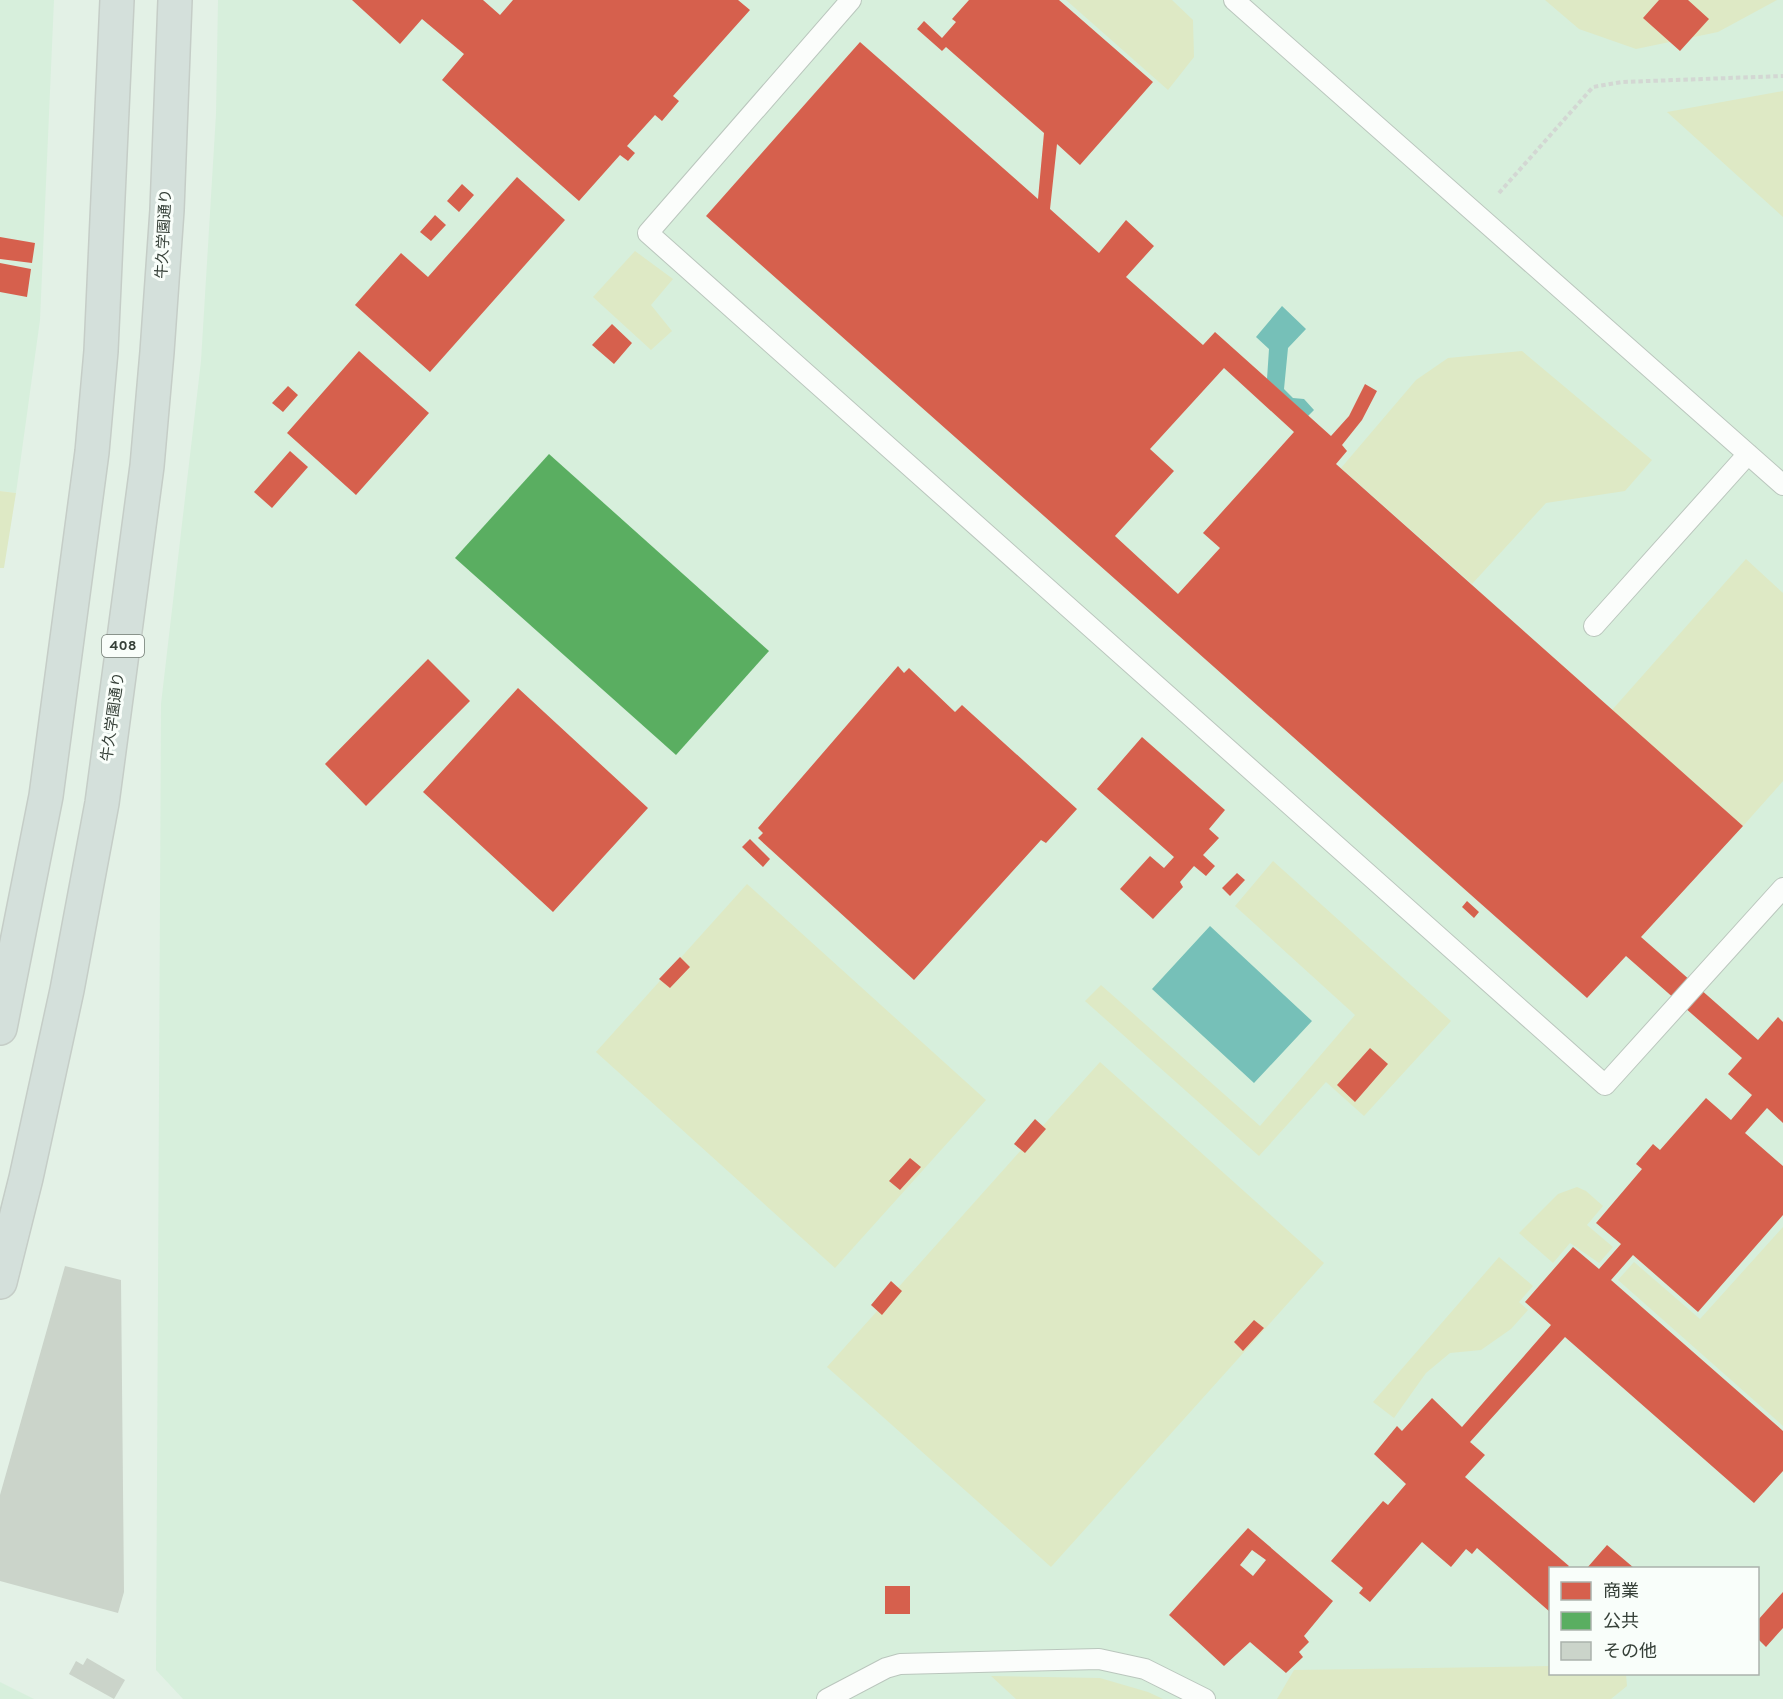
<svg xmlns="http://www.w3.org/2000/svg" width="1783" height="1699" font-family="Overpass,'Noto Sans JP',sans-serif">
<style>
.built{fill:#d7efdc;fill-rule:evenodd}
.green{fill:#dee9c5}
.water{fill:#76c0b8}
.shops{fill:#d6604d;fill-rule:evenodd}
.public{fill:#5aae61}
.building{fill:#cbd4ca}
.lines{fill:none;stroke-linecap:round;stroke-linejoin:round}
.service-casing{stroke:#bac6bd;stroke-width:22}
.trunk-casing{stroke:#c5cdc7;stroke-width:36}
.path{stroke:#d3d7d3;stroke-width:4;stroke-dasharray:4.5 3;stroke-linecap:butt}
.service{stroke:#fbfdfb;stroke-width:20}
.trunk{stroke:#d4e0db;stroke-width:33}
.labels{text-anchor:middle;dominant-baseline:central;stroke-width:6;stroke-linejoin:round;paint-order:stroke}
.shield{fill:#f9fefa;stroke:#707972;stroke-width:1.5}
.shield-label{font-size:14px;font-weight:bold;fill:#364038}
.street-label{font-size:15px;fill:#364038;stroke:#f9fefa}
</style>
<rect width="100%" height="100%" fill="#e3f1e6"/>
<path class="built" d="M0,0H54L40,320L16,493L0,491Z
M218,0H1783V1699H183L156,1670L161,704L201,361L216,114ZM1550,1568H1758V1674H1550Z
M0,1682L34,1699H0Z"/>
<path class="green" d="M1066,0H1172L1193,20L1194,57L1168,90Z
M1545,0H1777L1718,32L1636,49L1579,29Z
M1783,91V217L1667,112Z
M635,251L673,279L651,305L672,331L651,350L593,297Z
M1522,351L1652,460L1625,491L1546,503L1472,584L1341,468L1416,380L1448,358Z
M0,491L16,493L4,568H0Z
M1746,559L1783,593V781L1743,826L1612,710Z
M1273,861L1451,1021L1364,1116L1326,1082L1259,1156L1085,1001L1101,985L1260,1126L1355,1015L1235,906Z
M747,884L986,1100L835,1268L596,1052Z
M1100,1062L1324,1263L1051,1567L827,1367Z
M1577,1187L1586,1191L1603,1206L1587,1225L1613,1247L1599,1263L1570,1243L1553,1263L1519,1233L1558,1194Z
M1783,1227V1426L1618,1280L1634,1262L1700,1319Z
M1499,1257L1533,1286L1519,1302L1528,1310L1511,1329L1481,1350L1450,1353L1426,1373L1394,1418L1373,1402Z
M1550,1666V1674H1626L1627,1686L1611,1699H1277L1294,1670Z
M991,1676L1100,1678L1148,1692L1163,1699H1016Z"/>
<path class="water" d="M1282,306L1306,329L1288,348L1284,389L1293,398L1304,399L1314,410L1308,416L1267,379L1269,349L1256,337Z
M1210,926L1312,1021L1254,1083L1152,989Z"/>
<path class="shops" d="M352,0H483L500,15L513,0H738L750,10L673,96L679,101L662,121L655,115L627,146L635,153L628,161L620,155L579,201L442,80L464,54L422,19L400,44Z
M969,0H1059L1153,82L1080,165L1057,144L1050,209L1099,253L1126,220L1154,246L1126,277L1203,345L1215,332L1331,436L1349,416L1365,384L1377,391L1362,420L1342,445L1347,451L1336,464L1743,826L1641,937L1758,1040L1778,1017L1783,1022V1123L1767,1108L1745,1133L1783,1166V1215L1698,1312L1633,1255L1611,1280L1783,1431V1471L1754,1503L1565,1337L1470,1442L1485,1455L1465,1477L1569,1566L1567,1568H1550V1612L1477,1548L1472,1554L1466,1549L1451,1567L1422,1542L1370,1602L1359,1593L1363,1588L1331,1561L1383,1501L1388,1505L1406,1484L1374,1454L1397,1426L1402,1431L1432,1398L1462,1427L1551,1325L1525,1302L1573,1247L1599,1269L1621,1244L1596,1223L1642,1169L1636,1164L1653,1144L1660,1150L1706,1098L1731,1120L1752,1095L1728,1074L1742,1058L1626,956L1587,998L706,216L860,42L1038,199L1044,133L946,47L942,51L917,29L924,21L942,38L956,22L952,19ZM1224,368L1294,432L1203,533L1220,548L1178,594L1115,536L1174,471L1150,449Z
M1659,0H1688L1709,19L1680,51L1643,18Z
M517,177L565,220L430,372L355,305L401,253L428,277Z
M462,184L474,195L459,212L447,201Z
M435,215L446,225L431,241L420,232Z
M0,237L35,243L32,263L0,259Z
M0,263L31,269L27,297L0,292Z
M612,324L632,343L614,364L592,345Z
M359,351L429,413L356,495L287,433Z
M288,386L298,395L283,412L272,403Z
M290,451L308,467L272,508L254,492Z
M428,659L470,701L366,806L325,764Z
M898,666L904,673L909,668L955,712L962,705L1077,809L1046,843L1041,840L914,980L758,838L763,833L758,828Z
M518,688L648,808L553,912L423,792Z
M1142,737L1225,810L1209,829L1219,838L1203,855L1215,866L1206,876L1194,866L1180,882L1183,887L1153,919L1120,889L1150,856L1164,868L1174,857L1097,789Z
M750,839L770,859L763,867L742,847Z
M1237,873L1245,880L1230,896L1222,888Z
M1467,901L1479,912L1474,918L1462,907Z
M680,957L690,967L670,988L659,979Z
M1370,1048L1388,1064L1355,1102L1337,1085Z
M1035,1119L1046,1129L1025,1153L1014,1144Z
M910,1158L921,1167L900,1190L889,1181Z
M891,1281L902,1291L882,1315L871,1305Z
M1254,1320L1264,1328L1243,1351L1234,1342Z
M1248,1528L1333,1601L1304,1636L1309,1642L1299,1652L1303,1657L1286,1673L1250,1642L1224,1666L1169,1615ZM1252,1550L1266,1560L1253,1576L1240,1565Z
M1607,1545L1634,1568H1587Z
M885,1586H910V1614H885Z
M1783,1592V1628L1766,1647L1758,1639V1620Z"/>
<path class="public" d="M549,454L769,651L676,755L455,558Z"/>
<path class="building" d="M65,1266L121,1280L124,1592L118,1613L0,1581V1495Z
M87,1658L125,1680L114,1699L69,1674L76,1661L83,1665Z"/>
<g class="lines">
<g class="service-casing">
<path id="service" d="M851,0L648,233L1605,1085L1783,888
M1234,0L1783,485
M1594,626L1748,454
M827,1699L886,1668L900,1664L1099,1659L1145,1669L1205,1699"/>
</g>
<g class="trunk-casing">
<path id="trunk" d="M0,1028L46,796L92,452L101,351L117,0
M0,1282L26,1178L67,990L102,803L147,466L157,352L167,210L175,0"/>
</g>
<path class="path" d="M1499,193L1593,87L1622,82L1783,76"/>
<use href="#service" class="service"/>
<use href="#trunk" class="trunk"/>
</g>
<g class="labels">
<rect class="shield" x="102" y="635" width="42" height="22" rx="4.5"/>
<g class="shield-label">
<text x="123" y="646">408</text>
</g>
<g class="street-label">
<text transform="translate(165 234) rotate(-87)">牛久学園通り</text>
<text transform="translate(114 717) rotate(-82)">牛久学園通り</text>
</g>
</g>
<rect x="1549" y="1567" width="210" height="108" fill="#f9fefa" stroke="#abb2ac" stroke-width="1.5"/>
<rect x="1561" y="1582" width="30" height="18" fill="#d6604d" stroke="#abb2ac" stroke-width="1.5"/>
<text x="1603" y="1597" font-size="18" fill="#364038">商業</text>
<rect x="1561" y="1612" width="30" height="18" fill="#5aae61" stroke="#abb2ac" stroke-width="1.5"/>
<text x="1603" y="1627" font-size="18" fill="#364038">公共</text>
<rect x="1561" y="1642" width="30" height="18" fill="#cbd4ca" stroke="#abb2ac" stroke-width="1.5"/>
<text x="1603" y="1657" font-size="18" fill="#364038">その他</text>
</svg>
